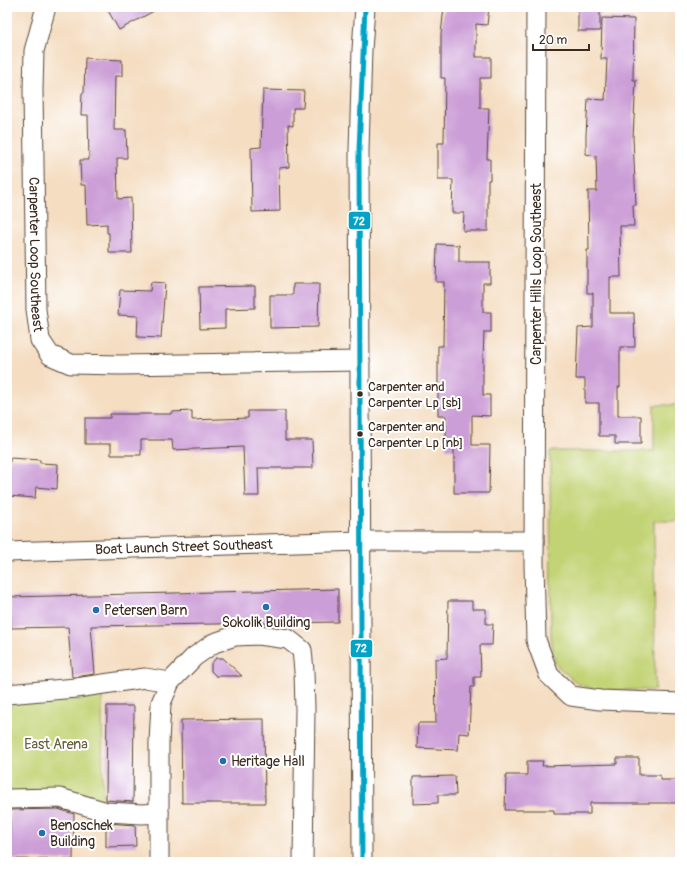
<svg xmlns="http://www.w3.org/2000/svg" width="687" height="869" font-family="Pangolin,sans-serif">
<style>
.green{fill:#c2d375;stroke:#7e7e4a}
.building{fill:#cc9ed7}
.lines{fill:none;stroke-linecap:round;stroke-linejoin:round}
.minor-casing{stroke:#574536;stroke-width:21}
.minor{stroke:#fff;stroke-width:19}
.bus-1-casing{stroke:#fff;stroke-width:8}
.bus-1{stroke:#03a3c5;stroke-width:5}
.bus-dot{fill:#3b2a1e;stroke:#fff;stroke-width:1.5}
.poi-dot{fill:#1f6fb2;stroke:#fff;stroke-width:1.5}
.labels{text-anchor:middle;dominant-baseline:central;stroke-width:4;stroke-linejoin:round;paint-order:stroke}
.bus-label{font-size:13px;fill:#3b2a1e;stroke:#fff;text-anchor:start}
.street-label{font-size:14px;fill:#3b2a1e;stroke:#fff}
.poi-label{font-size:14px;fill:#3b2a1e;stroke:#fff;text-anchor:start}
.park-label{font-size:14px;fill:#645d38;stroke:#fff}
.line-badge{stroke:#fff;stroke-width:1.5}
.badge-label{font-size:11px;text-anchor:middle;font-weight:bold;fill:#fff}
</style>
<rect width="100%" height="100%" fill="#fff"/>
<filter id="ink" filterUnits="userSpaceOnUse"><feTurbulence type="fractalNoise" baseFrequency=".025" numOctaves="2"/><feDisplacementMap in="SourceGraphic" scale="8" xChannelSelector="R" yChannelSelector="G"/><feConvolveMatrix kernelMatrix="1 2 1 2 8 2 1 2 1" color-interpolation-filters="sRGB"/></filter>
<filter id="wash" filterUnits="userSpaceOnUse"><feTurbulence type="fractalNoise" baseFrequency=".012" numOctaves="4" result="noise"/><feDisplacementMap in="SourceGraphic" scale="16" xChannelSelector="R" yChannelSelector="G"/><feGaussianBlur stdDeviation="0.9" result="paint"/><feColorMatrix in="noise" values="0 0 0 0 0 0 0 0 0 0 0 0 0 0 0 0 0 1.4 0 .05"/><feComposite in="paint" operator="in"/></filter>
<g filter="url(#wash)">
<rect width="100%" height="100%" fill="#f4ddc1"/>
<path class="green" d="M654,405H680V521H654L655,690H596L578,684L555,664L551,637L550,451H654Z
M97,693L102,694L103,803L83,793L57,791H14L9,787L7,782V711L16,701L59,698L81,700Z"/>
<g id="blocks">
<path class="building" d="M106,7H161L119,30Z
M444,7H489L487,25L476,24V57H491V78H480V108H489L487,159H490V180H488V231H463L464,213H452L453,180H438V143H444L445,78H441V34Z
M578,8H600V31H578Z
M602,18L634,19L633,80H636L633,138L636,205H633L634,226H620L621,277H610V313H634L635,347H620V387H618V416H641V444H615V436H599V403H585V379H576L578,328L593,327V293H587V250H589L588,191H597L596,156L586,154V135L588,99L605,100L607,59H601Z
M85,58L122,60V76H115L114,130H126L127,158H117L118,199L131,198L132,253H109V233H107V224L87,225L86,185H81L80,160H89L88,115H81L82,93H84Z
M263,90L304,91L303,108H293V126L288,125L289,167L279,168L280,211L252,212L251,148L261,147Z
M437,244L459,245V262H490V283H483V312H491V332H484L483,359V395H490V416L472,415V445H490L489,493H454V449H446V416H438V346H443L444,282H436Z
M151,282L165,283L161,338L137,337L138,316L118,315L120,290L150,291Z
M293,284H319L318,327L270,328V295H293Z
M255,286V308L225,309V328L200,329L199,287Z
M192,411V420L248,418V411H285V440H312L313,468H258L259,496H245L243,447L173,450L172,440H141V455H111V444H85V418H110V414H171V412Z
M10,458L40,460V463L58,464L57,489L36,487L35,498L8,496L7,462H10Z
M338,589V622L91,626L95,674L75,677H72L68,627L11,628L10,597Z
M448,601H472V609H486V624H493L492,645H480L481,677H474V687H471L469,734L459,733L458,750L417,748L418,723H436L435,659L447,658Z
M216,658H223L242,676H216L211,671V664Z
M107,706H134L133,802L106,800Z
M264,719L265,803H182L181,720Z
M617,758H639V775H660V780H680V803H590V814H554V810H505L506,775H527V761H543L542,766L617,764Z
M455,776L456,795H438V803L413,804V777Z
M58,809L74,814L73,860L10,859V810Z
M106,823L135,825L136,846L106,847Z"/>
</g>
</g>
<g filter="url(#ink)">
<use href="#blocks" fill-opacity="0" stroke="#574536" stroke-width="1"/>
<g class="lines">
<g class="minor-casing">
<g id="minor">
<path id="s1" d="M46,7L34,51L33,90L36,309L40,340L50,355L71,364L120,365L360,361"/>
<path d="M536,7L534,564L536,640L549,675L571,696L600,700L680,703"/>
<path id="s2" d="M7,552L360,541H534"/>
<path d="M7,694L76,688L145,678L170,682"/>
<path d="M7,799L60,798L107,812L142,814L159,813"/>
<path d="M159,862V743L161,703L170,682L194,657L214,643L235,636L259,635L288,639L302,650L304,671L305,709L303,862"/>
<path d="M362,862L359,150L362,50L365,7"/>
</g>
</g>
<use href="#minor" class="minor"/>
<g class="bus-1-casing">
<path id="bus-1" d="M362,862L359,150L365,7"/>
</g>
<use href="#bus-1" class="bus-1"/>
</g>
</g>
<g class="bus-dot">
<circle cx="360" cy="394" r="3.5"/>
<circle cx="360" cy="434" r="3.5"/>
</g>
<g class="poi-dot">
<circle cx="266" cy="607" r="4"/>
<circle cx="96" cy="610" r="4"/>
<circle cx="223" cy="761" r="4"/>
<circle cx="42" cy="833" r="4"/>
</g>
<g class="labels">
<g class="bus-label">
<text x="368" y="387">Carpenter and<tspan x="368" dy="16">Carpenter Lp [sb]</tspan></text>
<text x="368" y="427">Carpenter and<tspan x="368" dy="16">Carpenter Lp [nb]</tspan></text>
</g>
<g class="street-label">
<text stroke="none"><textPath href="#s1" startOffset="249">Carpenter Loop Southeast</textPath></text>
<text transform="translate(536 274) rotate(-90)">Carpenter Hills Loop Southeast</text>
<text stroke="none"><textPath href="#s2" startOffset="177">Boat Launch Street Southeast</textPath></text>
</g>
<g class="poi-label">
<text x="104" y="610">Petersen Barn</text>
<text x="266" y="622" text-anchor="middle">Sokolik Building</text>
<text x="231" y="761">Heritage Hall</text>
<text x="50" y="825">Benoschek<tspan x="50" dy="16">Building</tspan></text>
</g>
<g class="park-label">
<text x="56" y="744">East Arena</text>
</g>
</g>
<g class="line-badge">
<rect x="348" y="211" width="23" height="19" rx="4" fill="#03a3c5"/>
<rect x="350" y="639" width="23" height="19" rx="4" fill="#03a3c5"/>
</g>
<g class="badge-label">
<text x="359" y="225">72</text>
<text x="361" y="652">72</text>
</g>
<rect width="687" height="869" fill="none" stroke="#fff" stroke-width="24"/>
<path d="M533 44v6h56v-6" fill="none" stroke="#3b2a1e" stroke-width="2"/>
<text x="539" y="44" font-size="12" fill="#3b2a1e" stroke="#ffffff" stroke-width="3" paint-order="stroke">20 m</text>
</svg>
